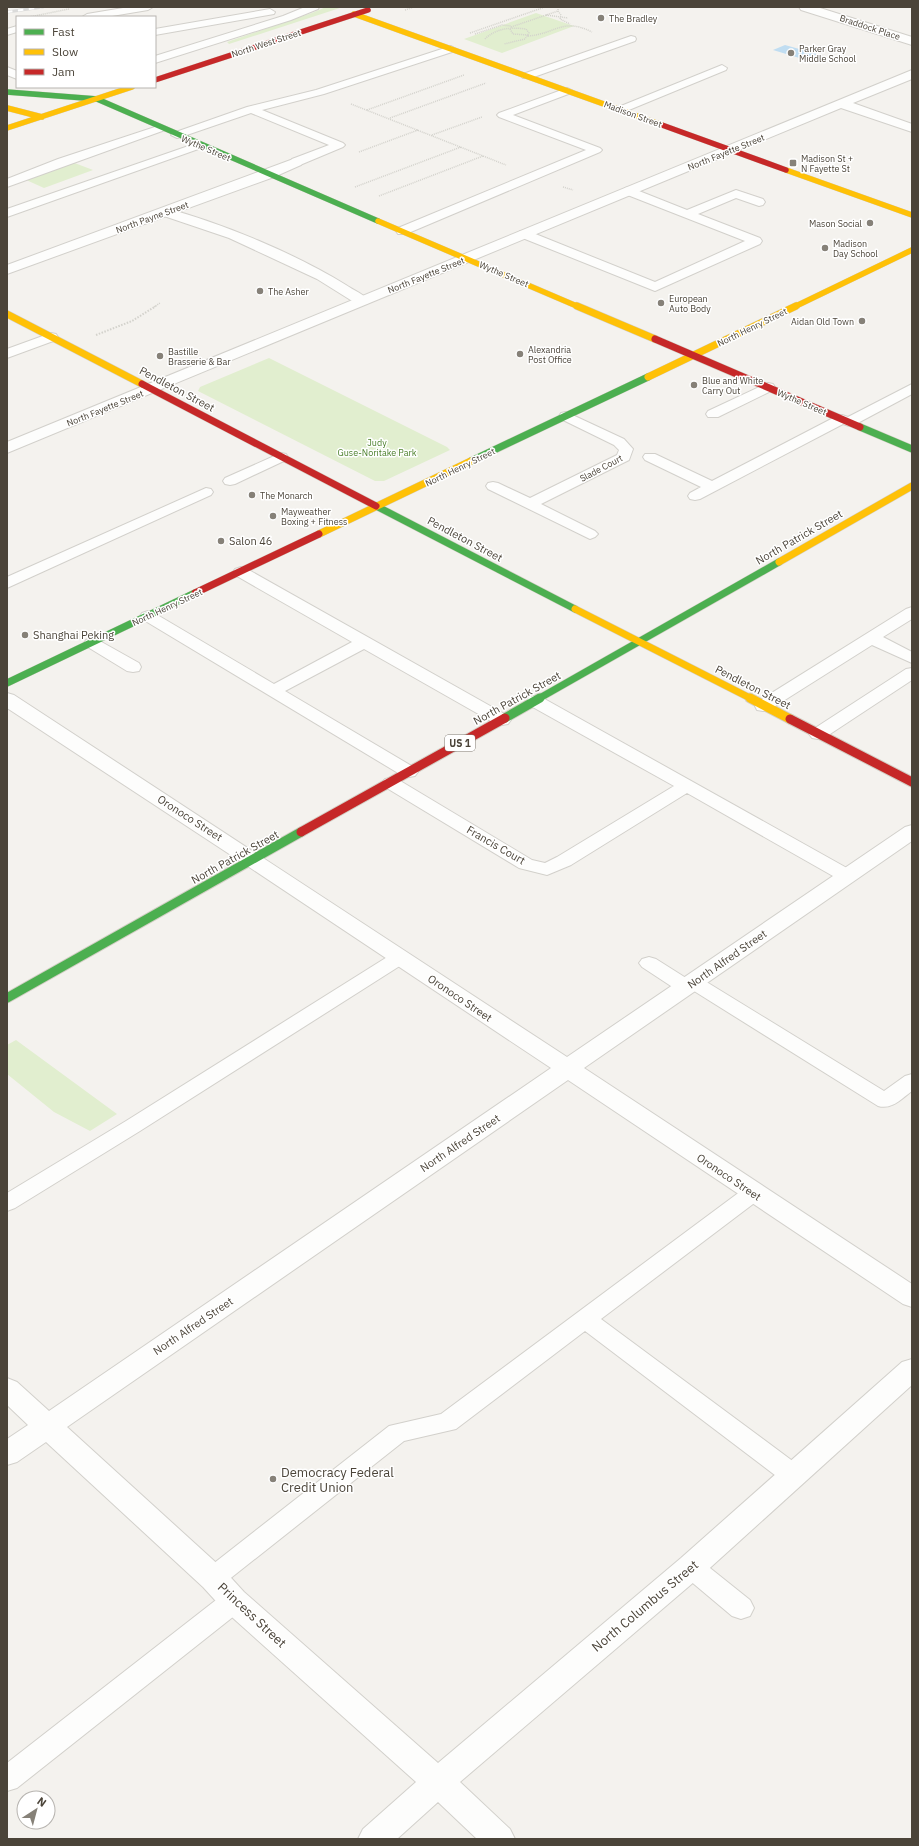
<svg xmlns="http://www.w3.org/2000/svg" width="919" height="1846" font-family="'IBM Plex Sans',sans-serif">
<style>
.green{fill:#e1eecf}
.water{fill:#c0ddf1}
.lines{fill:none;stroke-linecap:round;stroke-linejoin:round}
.lane-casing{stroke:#d2d0cb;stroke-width:2}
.street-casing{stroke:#d2d0cb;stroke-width:2}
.fast-far2-casing{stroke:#d3cfc5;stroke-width:6}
.fast-far1-casing{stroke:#d3cfc5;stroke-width:8}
.fast-casing{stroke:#d3cfc5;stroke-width:11}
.slow-far2-casing{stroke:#d3cfc5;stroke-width:6}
.slow-far1-casing{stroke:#d3cfc5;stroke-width:8}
.slow-casing{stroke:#d3cfc5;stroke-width:11}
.jam-far2-casing{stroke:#d3cfc5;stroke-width:6}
.jam-far1-casing{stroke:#d3cfc5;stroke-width:8}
.jam-casing{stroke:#d3cfc5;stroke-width:11}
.path-far1{stroke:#d3d2cc;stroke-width:1.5;stroke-dasharray:1 1;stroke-linecap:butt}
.path{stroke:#d3d2cc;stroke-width:2;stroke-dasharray:1.5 1.5;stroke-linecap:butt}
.lane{fill:#fdfdfc;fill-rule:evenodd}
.street{fill:#fdfdfc;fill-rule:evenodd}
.fast-far2{stroke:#4caf50;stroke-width:5.5}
.fast-far1{stroke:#4caf50;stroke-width:7}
.fast{stroke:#4caf50;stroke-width:9}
.slow-far2{stroke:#ffc107;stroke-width:5.5}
.slow-far1{stroke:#ffc107;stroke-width:7}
.slow{stroke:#ffc107;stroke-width:9}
.jam-far2{stroke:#c62828;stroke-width:5.5}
.jam-far1{stroke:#c62828;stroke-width:7}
.jam{stroke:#c62828;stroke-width:9}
.rail-casing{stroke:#dbdbda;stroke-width:3}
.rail{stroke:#fff;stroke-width:2;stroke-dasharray:5.5;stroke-linecap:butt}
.poi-dot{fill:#868178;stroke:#fff;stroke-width:1.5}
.labels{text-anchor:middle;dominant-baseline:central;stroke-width:3;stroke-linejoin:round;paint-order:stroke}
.far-poi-label{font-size:9px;fill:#4b4439;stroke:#fff;text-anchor:start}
.far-street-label{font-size:9px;fill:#4b4439;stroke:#fff}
.far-park-label{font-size:9px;fill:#4a7f2a;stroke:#fff}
.shield{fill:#fff;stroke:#817c74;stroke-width:1}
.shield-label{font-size:10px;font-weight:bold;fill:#4b4439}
.street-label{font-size:11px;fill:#4b4439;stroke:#fff}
.poi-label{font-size:11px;fill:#4b4439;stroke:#fff;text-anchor:start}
.near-poi-label{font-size:13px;fill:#4b4439;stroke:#fff;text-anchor:start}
.near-street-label{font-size:13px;fill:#4b4439;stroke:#fff}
</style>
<rect width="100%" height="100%" fill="#f4f2ee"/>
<path class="green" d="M326,7H343L229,44L227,42L312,13Z
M536,13L574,26L502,53L464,39Z
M72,162L93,170L44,188L24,179Z
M269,358L447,447L450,450L384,481H375L198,391L200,387Z
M16,1040L117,1114L90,1131L54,1112L7,1074V1045Z"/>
<path class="water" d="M785,45L817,54L806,60L773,50Z"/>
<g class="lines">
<g class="lane-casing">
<path id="lane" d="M129,7H153L148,10L106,17H82L87,14Z
M305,7H319L318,9L291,20L155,63V56L283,16Z
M270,9L275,12L274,14L155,35V29Z
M17,26V32L7,35V29Z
M631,36L635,37L636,39L635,41L531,78H523L521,76L523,74Z
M451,46L456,49L455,51L324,94L262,110L343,143L345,145L343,147L300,165H292L290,162L292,159L329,145L251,113L181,137L177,138L171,135L173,133L247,107L316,90Z
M722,65L727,68L726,70L624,112H616L614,110L616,108Z
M7,67L17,71V79L7,75Z
M567,88L573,91L571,93L513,115L600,148L602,150L600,152L406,234H398L396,231L398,228L586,150L499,117L497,115L499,113Z
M161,125L167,128L165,130L7,187V179L58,159Z
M200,142L206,145L204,147L7,217V209Z
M629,187L687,210L736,190L763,199L765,202L763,205L759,206L736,198L698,214L760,238L762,241L760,244L655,291L520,237L518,234L520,231H528L655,282L745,241L625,194L623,191L625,188Z
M165,208C222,223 296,254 346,285C353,290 364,294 369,301L367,304H357L317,279L229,238L161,215L159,212L161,209Z
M51,333L56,334L58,337L56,340L7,358V349Z
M768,383L773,384L775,387L773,390L718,417H708L706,414L708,411Z
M912,384V394L854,425L849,426L843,424L700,499L695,500L690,499L688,496L690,493L701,487L645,460L643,457L645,454H655L712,481L837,416L842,415L848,417Z
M566,412L624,439L633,449L629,460L541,504L595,531L598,534L595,537L590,539L488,489L486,486L488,483L493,482L498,483L530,498L617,455L619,450L614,445L561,419L559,416L561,413Z
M281,453L286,454L288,457L286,460L235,484L230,485L225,484L223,481L225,478Z
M206,488L211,489L213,492L211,495L7,588V577Z
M241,567L247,569L508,716L511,720L508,724L502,725L496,724L364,649L285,691L415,768L418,772L415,776L409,777L403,776L142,619L140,616L142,613L148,611L154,613L274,684L352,642L235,575L233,572L235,569Z
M912,607V619L883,637L912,652V663L872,645L769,710L763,711L757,710L755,706L757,702L906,609Z
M92,638L98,640L139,663L141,667L139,671L133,672L127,671L86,646L84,643L86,640Z
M912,668V680L824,738L818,739L812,738L809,734L812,730L906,669Z
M535,696L541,697L854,872L856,876L854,880L847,882L840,880L687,793L571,865L547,875L519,868L385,787L382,783L385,779L391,778L397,779L532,860L545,863L557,857L674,786L529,705L527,701L529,697Z
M399,952L406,954L409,958L406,962L140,1131L15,1208L7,1211V1193L126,1121L392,954Z
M649,957L656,959L686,978L693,976L700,978L884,1091L905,1076L912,1074V1091C901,1099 892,1110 878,1106L694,991L687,993L680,992L642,967L639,963L642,959Z
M753,1185L761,1188L764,1193L761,1198L601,1319L802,1468L805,1475L802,1482L793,1485L784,1482L585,1331L456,1429L404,1441L222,1585L213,1589L204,1585L200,1578L204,1571L389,1426L441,1414L745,1188Z
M691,1557L700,1560L750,1600L754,1608L750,1616L741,1619L732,1616L682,1574L678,1567L682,1560Z
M234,1590L243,1593L247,1601L243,1609L17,1788L7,1791V1763L225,1593Z"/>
</g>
<g class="street-casing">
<path id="street" d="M799,7H817L912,37V45L801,10Z
M912,70V79L853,103L912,124V132L841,108L7,453V442Z
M296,158L301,159L303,162L301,165L274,177L7,274V265Z
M7,693L14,695L567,1057L905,827L912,825V841L584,1068L912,1284V1307L903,1304L568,1080L67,1427L223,1569L244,1592L438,1763L681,1558L902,1362L912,1359V1385L701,1576L460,1782L510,1829L515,1839H477L438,1802L397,1839H358L363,1829L416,1782L224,1610L203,1587L46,1442L17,1462L7,1465V1439L28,1425L7,1405V1378L17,1382L49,1411L551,1068L246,865L7,708Z"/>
</g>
<g class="fast-far2-casing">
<path id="fast-far2" d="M7,92L97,99L378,221"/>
</g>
<g class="fast-far1-casing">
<path id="fast-far1" d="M860,427L912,449
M471,461L648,377
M376,506L575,609
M7,683L195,593
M538,699L779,562"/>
</g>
<g class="fast-casing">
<path id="fast" d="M505,718L540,698
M7,998L301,832"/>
</g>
<g class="slow-far2-casing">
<path id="slow-far2" d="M354,14L662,125
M7,108L42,117
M7,128L132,87
M786,170L912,215
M378,221L579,307
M794,307L912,250"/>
</g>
<g class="slow-far1-casing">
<path id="slow-far1" d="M577,306L655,339
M7,314L142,384
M648,377L796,306
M319,534L471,461
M779,562L912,486
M575,609L752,699"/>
</g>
<g class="slow-casing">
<path id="slow" d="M750,698L790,719"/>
</g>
<g class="jam-far2-casing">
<path id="jam-far2" d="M155,80L368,10
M662,125L786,170"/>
</g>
<g class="jam-far1-casing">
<path id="jam-far1" d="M655,339L860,427
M142,384L376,506
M195,593L319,534"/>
</g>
<g class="jam-casing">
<path id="jam" d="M790,719L912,782
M301,832L505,718"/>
</g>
<path class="path-far1" d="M558,7V11L561,15L560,19L570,24
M405,10L414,7
M546,15L568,18
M29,17L69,9
M511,27L558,11
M510,29L513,34L529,35
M470,33L545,7
M475,34L502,25L511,26
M528,36C556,34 562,17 592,32
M485,39C496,28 511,27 526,29L529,33L525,39L504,44
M351,104L506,165
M367,110L464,75
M390,118L486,83
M432,135L482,117
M359,152L418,130
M355,187L461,147
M563,187L573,190
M379,196L483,156
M154,307L160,303"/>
<path class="path" d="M96,335L132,321L156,306"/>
<use href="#lane" class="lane"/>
<use href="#street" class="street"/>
<use href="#fast-far2" class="fast-far2"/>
<use href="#fast-far1" class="fast-far1"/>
<use href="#fast" class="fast"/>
<use href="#slow-far2" class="slow-far2"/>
<use href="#slow-far1" class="slow-far1"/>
<use href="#slow" class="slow"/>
<use href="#jam-far2" class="jam-far2"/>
<use href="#jam-far1" class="jam-far1"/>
<use href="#jam" class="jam"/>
<g class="rail-casing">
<path id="rail" d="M7,12L43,7"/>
</g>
<use href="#rail" class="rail"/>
</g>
<g class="poi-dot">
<circle cx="601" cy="18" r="4"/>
<circle cx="791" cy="53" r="4"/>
<rect x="789" y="159" width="8" height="8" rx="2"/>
<circle cx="870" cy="223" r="4"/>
<circle cx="825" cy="248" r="4"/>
<circle cx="260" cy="291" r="4"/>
<circle cx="661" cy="303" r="4"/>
<circle cx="862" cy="321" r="4"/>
<circle cx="520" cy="354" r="4"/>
<circle cx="160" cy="356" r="4"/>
<circle cx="694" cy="385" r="4"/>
<circle cx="252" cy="495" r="4"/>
<circle cx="273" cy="516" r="4"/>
<circle cx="221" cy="541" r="4"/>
<circle cx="25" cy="635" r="4"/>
<circle cx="273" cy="1479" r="4"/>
</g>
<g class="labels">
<g class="far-poi-label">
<text x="609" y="18">The Bradley</text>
<text x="799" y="48">Parker Gray<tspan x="799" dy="10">Middle School</tspan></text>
<text x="801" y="158">Madison St +<tspan x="801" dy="10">N Fayette St</tspan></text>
<text x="862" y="223" text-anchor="end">Mason Social</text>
<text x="833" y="243">Madison<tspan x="833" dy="10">Day School</tspan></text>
<text x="268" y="291">The Asher</text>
<text x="669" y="298">European<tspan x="669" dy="10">Auto Body</tspan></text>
<text x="854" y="321" text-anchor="end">Aidan Old Town</text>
<text x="528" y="349">Alexandria<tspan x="528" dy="10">Post Office</tspan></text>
<text x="168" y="351">Bastille<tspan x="168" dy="10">Brasserie &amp; Bar</tspan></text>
<text x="702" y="380">Blue and White<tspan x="702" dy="10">Carry Out</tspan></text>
<text x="260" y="495">The Monarch</text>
<text x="281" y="511">Mayweather<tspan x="281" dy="10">Boxing + Fitness</tspan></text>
</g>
<g class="far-street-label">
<text transform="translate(870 27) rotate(18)">Braddock Place</text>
<text transform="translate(266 43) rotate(-18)">North West Street</text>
<text transform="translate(633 114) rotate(20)">Madison Street</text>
<text transform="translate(206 148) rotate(23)">Wythe Street</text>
<text transform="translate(726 152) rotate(-22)">North Fayette Street</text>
<text transform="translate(152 217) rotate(-20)">North Payne Street</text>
<text transform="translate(504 274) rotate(23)">Wythe Street</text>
<text transform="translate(426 275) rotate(-22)">North Fayette Street</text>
<text transform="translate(752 327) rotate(-26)">North Henry Street</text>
<text transform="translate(802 402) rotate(23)">Wythe Street</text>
<text transform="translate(105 408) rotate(-22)">North Fayette Street</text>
<text transform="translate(460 467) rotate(-26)">North Henry Street</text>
<text transform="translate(601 468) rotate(-28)">Slade Court</text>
<text transform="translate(167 607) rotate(-25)">North Henry Street</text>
</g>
<g class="far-park-label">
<text x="377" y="442">Judy<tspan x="377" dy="10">Guse-Noritake Park</tspan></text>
</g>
<rect class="shield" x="445" y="735" width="30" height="16" rx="3"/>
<g class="shield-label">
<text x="460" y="743">US 1</text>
</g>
<g class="street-label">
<text transform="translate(177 389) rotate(28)">Pendleton Street</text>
<text transform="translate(799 537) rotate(-30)">North Patrick Street</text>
<text transform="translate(465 539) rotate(28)">Pendleton Street</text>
<text transform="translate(753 687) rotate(27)">Pendleton Street</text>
<text transform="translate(517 698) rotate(-29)">North Patrick Street</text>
<text transform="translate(190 818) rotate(33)">Oronoco Street</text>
<text transform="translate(496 845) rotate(30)">Francis Court</text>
<text transform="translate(235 857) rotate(-29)">North Patrick Street</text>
<text transform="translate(727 959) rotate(-35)">North Alfred Street</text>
<text transform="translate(460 998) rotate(34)">Oronoco Street</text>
<text transform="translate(460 1143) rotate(-34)">North Alfred Street</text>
<text transform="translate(729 1177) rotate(34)">Oronoco Street</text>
<text transform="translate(193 1326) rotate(-34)">North Alfred Street</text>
</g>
<g class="poi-label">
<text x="229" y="541">Salon 46</text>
<text x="33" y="635">Shanghai Peking</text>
</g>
<g class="near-poi-label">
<text x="281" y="1472">Democracy Federal<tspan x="281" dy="15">Credit Union</tspan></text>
</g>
<g class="near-street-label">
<text transform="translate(645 1606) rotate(-40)">North Columbus Street</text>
<text transform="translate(252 1615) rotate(43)">Princess Street</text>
</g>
</g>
<rect width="919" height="1846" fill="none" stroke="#4b4439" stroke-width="16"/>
<rect x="16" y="16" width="140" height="72" fill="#ffffff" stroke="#b7b4b0"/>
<rect x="24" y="29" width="20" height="6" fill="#4caf50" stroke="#b7b4b0"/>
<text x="52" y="36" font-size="12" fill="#4b4439">Fast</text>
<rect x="24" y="49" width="20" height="6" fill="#ffc107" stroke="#b7b4b0"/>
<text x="52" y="56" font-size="12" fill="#4b4439">Slow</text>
<rect x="24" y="69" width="20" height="6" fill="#c62828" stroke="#b7b4b0"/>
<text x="52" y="76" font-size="12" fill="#4b4439">Jam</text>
<g transform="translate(36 1810) rotate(36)"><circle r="19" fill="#ffffff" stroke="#b7b4b0"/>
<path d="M0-3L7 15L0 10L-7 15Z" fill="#868178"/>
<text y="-6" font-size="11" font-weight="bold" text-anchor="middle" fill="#4b4439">N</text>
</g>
</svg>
